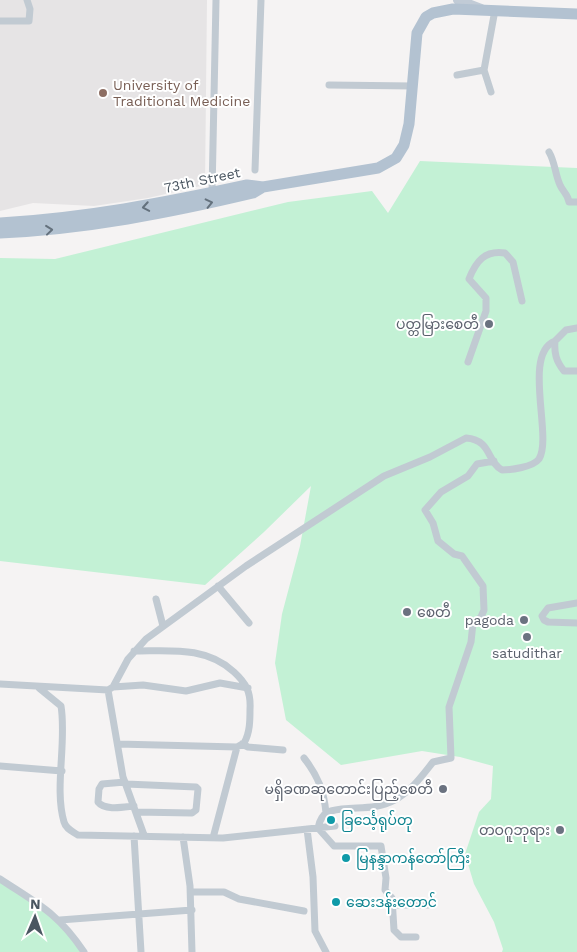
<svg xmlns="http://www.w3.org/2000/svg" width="577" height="952" font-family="'Work Sans','Noto Sans Myanmar',sans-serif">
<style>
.education{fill:#e6e4e5}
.green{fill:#c3f1d5}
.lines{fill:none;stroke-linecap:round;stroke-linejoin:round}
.street{stroke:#c1cad2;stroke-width:7}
.secondary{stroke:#c1cbd6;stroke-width:10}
.primary{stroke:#b3c2d1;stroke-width:11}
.oneway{stroke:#64717d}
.education-dot{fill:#8d6e63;stroke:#fff;stroke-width:2}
.worship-dot{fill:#6b7280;stroke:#fff;stroke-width:2}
.culture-dot{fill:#0f9aa8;stroke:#fff;stroke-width:2}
.labels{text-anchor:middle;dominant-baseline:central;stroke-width:4;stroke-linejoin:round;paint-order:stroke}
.education-label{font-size:14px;fill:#785e54;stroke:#fff;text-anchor:start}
.street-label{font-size:14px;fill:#4a5661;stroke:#fff}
.worship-label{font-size:14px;fill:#5b616d;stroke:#fff;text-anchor:end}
.culture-label{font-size:14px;fill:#0d838f;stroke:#fff;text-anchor:start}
</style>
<rect width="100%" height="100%" fill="#f5f3f3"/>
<path class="education" d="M0,0H207L205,185L148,198L94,206L33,203L0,211Z"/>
<path class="green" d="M420,161L577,168V952H502L503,949L494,922L474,884L465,854L479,812L491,799L493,766L460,757L422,751L341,765L286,720L275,663L282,614L300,546L311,486L264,532L205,585L0,561V258L55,259L288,202L372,191L388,213Z
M0,882L54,915L82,952H0Z"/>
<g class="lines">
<path class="street" d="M0,21H29L30,9L27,0
M457,75L484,70
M329,85L413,86
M491,92L484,70L495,10
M549,152C555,162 555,174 560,185C563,192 568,194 569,202H577
M255,170L261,0
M212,193L216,0
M577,328L566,330L555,341C554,353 556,361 564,371H577
M468,362L486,311V298L469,279C476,261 485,250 505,253L513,262L522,301
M218,586L249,623
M156,599L163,626
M577,603L548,608L542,616L544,620L548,622L577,623
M0,684L108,690L113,687L143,685L186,691L220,683L248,688
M113,687L128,659L146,639L246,566L384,476L430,457L466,438C492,440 486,461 502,470C511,470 533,467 539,459C553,437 522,354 555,341
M39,688L61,706C67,742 54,788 64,822C66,829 72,831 78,835L223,838L335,826
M108,690L123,777L144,835
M118,744L237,747L244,743C250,733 250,720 250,709C251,692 246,683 234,672C206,646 170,651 134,651
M242,744L248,747L283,750
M304,758C318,776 324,791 326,813
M0,766L62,771
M125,782L102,784L99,789L98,802C105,811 124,807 134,806
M126,784L196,787L198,789L196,810L192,813L136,812
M307,829L313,877L315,931L326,952
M134,836L141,952
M183,837L190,886L192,952
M213,838L237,747
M0,879C38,904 58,913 84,952
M191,892H224L239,899L304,911
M392,905H428
M60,920L192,910
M416,937H401L394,930L392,898L385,890L386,878L381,846H334L318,828C319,822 323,812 331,811C353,805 372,812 395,800C412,790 421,777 433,762L451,758L449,707L471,642L473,623L481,617L484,610L483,586L462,556L454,554L438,541L433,523L425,510L441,492L468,476L477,464L494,461"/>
<path class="secondary" d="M458,0L481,9"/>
<path class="primary" d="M0,223C85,218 164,203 247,185L263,187L378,168L396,158L404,145L409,124L417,33L426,17L433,13L453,9L577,14
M0,233C86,229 169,213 253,193L263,187"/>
</g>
<defs><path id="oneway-chevron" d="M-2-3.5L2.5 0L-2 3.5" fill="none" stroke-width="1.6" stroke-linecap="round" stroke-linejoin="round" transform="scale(1.25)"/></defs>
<g class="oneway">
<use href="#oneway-chevron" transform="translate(209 203) rotate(-13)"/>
<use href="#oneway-chevron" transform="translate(146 207) rotate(170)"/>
<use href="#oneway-chevron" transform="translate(49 230) rotate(-6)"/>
</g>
<circle class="education-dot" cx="103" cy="93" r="5"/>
<g class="worship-dot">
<circle cx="489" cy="324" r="5"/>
<circle cx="407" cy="612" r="5"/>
<circle cx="524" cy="620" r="5"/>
<circle cx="527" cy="637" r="5"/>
<circle cx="443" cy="789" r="5"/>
<circle cx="560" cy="830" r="5"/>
</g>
<g class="culture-dot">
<circle cx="331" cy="820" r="5"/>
<circle cx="346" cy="858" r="5"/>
<circle cx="336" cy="902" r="5"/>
</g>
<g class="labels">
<g class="education-label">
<text x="113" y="85">University of<tspan x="113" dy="16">Traditional Medicine</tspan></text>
</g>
<g class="street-label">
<text transform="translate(202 180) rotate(-12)">73th Street</text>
</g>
<g class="worship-label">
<text x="479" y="324">ပတ္တမြားစေတီ</text>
<text x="417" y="612" text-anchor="start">စေတီ</text>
<text x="514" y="620">pagoda</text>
<text x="527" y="653" text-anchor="middle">satudithar</text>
<text x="433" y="789">မရှိခဏဆုတောင်းပြည့်စေတီ</text>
<text x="550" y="830">တဝဂူဘုရား</text>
</g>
<g class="culture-label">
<text x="341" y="820">ခြင်္သေ့ရုပ်တု</text>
<text x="356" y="858">မြနန္ဒာကန်တော်ကြီး</text>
<text x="346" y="902">ဆေးဒန်းတောင်</text>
</g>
</g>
<g transform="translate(35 917) rotate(2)" stroke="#ffffff" stroke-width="4" paint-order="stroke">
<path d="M0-4L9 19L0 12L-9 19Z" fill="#4a5661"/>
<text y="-8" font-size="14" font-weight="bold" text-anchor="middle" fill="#4a5661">N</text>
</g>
</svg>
